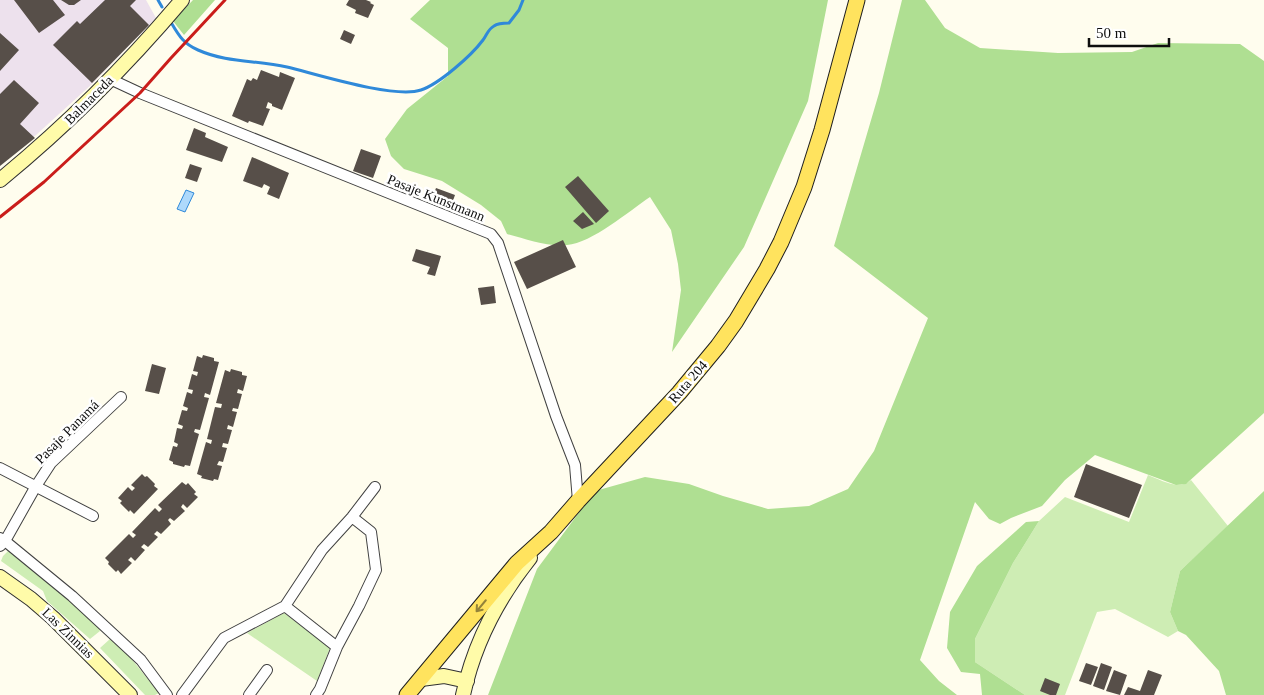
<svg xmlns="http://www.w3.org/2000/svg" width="1264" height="695" font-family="'Times New Roman',serif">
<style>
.industrial{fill:#ede1ed}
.green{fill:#ceedb4}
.forest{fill:#afdf92}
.water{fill:#aed9fb;stroke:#2f89d9}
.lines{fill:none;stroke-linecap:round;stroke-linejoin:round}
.stream{stroke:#2f89d9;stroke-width:3}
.building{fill:#574f49}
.street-casing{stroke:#414141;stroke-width:12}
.secondary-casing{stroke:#303030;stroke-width:16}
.primary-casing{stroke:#1f1f1f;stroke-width:17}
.street{stroke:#fff;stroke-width:10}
.secondary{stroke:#fffba9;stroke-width:14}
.primary{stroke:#ffe35e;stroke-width:15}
.rail{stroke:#ca1d1a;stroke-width:3}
.oneway{stroke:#93833a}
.labels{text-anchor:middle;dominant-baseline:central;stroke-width:5;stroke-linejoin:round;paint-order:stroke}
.street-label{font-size:14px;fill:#0e0e0e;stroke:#fff}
</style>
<rect width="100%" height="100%" fill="#fffdee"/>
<path class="industrial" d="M0,0H146L156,18L92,84L36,135L0,164Z"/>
<path class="green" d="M1148,475C1161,480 1179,491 1191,480L1228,526L1180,571L1170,612L1178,631L1168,637L1115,609L1097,612L1065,695H1025L975,662V639L1013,563L1039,521L1065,497L1129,522Z
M8,551H14L98,625L100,631L90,639L47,601L43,591L1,561L3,556Z
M284,613L330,648L317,681L247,633Z
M110,639L130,657L159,693L155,695H145L100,648Z"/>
<path class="forest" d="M193,0H215L184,35L173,21Z
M430,0H828L808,101L744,247L672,352L681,290L678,264L671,230L650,197C629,211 592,243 567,245C547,247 526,239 507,234L501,221L481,205L442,181L404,169L391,156L385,139L407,109L448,76V48L410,19Z
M902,0H925L945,28L980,48L1058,53L1132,52L1158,43L1240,44L1264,61V413L1186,484L1176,485L1095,455L1065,480L1042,506L1011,518L1000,524L989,519L975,502L920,660L939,681L957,695H488L537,569L595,491L645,477L689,484L723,496L768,509L809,506L848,489L874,451L928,318L834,246L879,93Z
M1264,491V695H1226L1219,671L1186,635L1178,631L1170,612L1180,571Z
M1039,521L1013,563L975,639V662L1025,695H982L980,674L961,672L947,648L950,612L977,566L1026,522Z"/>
<path class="water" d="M186,190L194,193L185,212L177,209Z"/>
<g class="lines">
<path class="stream" d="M158,0L162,7
M172,24C179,36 184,44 198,50C227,63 257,60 287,67C316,74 394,99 421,90C439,84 471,56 483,40C487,35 488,29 494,26C498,23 504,23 509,23L519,10L523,0"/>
</g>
<path class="building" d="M14,0H53L65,15L39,33Z
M61,0H81L74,5H69Z
M105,0H136L130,6L149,25L92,83L53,45L77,21L80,24Z
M349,0H366L371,2L370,3L374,5L368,18L355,13L356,10L346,5Z
M344,30L355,35L351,44L340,39Z
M0,33L19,50L0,71Z
M261,70L279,77L280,72L295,78L282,110L272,106V104L268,102L266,108L270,109L263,126L249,121L248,123L232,116L247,79L251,81L253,78L257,80Z
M14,80L39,103L20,124L35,138L0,166V94Z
M194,128L206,133L205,137L228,147L222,162L186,150Z
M361,149L381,156L373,178L353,171Z
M252,157L289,173L279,199L267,194L270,187L264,184L262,188L243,181Z
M190,164L202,168L197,182L185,178Z
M578,176L609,211L596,223L565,187Z
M436,188L455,195L450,209L431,202Z
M583,212L594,224L582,229L573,221Z
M563,240L576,267L527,289L514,262Z
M416,249L441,256L435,276L427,274L430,267L412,261Z
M494,286L496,303L481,305L478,288Z
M203,355L214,358V361L219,362L210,395L205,393L204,397L209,398L200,430L195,429L194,432L199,434L190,466L185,465L184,467L173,464V462L169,460L173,446L177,447L178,444L174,442L177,428L182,429L183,426L178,424L182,410L187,411L188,408L183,406L187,392L192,394L193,390L188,389L192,374L197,376L198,372L193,371L197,356L202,358Z
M152,364L166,368L159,394L145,391Z
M231,369L242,372V375L247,376L243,391L238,389L237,393L242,394L238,409L233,408L232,411L237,412L233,427L228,425L227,429L232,430L228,444L223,443L222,447L227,448L223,462L219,461L217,465L222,466L218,480L214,479L213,481L201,478L202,476L197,474L206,442L211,444L212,440L207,439L215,407L221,408L222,404L216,403L225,370L230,372Z
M1086,464L1142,485L1129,518L1074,497Z
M142,474L145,477L147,476L155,484L154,486L158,489L134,514L130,510L129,512L120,503L122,501L118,498L128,487L132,491L135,488L131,485Z
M182,482L186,485L188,483L196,492L194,494L198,497L187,508L183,504L181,507L185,511L174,521L170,518L168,520L171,524L161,534L157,531L154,534L158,537L148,547L144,544L141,547L145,550L135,561L131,557L128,560L132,563L121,574L118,570L116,572L108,564L109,562L105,558L129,534L133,538L136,535L132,532L155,508L159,512L162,509L158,505Z
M1086,663L1098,667L1091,685L1079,681Z
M1101,663L1112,667L1104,690L1093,686Z
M1114,670L1127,675L1120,695L1106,691Z
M1148,670L1162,675L1154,695H1124L1128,687L1140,691Z
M1045,678L1060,684L1056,695H1050L1040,691Z"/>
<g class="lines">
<g class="street-casing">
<path id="street" d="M110,79L140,93L491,234L498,243L556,416L575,465L578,501
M0,468L93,516
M0,538L5,541L72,596L141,660L167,695
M0,546L5,541L36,486L51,463L121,397
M285,606L337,647
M182,695L224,638L285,606L322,550L352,517L375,487
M249,695L267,670
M316,695L320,689L337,647L359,606L376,570L371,532L352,517"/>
</g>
<g class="secondary-casing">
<path id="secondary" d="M0,180C66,126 127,65 182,0
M0,577L31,599L53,618L130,695
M421,679L444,676L467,681
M463,695C474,644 498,598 530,558"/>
</g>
<g class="primary-casing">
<path id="primary" d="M407,695L517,563L551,532L578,501L679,393L718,346L736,321L767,269L781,242L804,187L822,130L857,0"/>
</g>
<use href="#street" class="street"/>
<use href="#secondary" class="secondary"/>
<use href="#primary" class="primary"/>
<path class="rail" d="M0,217L44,182L140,93L171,58L225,0"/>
</g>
<defs><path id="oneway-shaft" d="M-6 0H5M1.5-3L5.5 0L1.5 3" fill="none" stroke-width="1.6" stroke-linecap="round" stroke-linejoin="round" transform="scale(1.25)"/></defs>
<use class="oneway" href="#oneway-shaft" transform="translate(481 606) rotate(130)"/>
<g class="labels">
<g class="street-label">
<text transform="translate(89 100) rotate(-45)">Balmaceda</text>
<text transform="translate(436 198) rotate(22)">Pasaje Kunstmann</text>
<text transform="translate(688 382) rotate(-49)">Ruta 204</text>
<text transform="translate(67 432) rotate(-45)">Pasaje Panamá</text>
<text transform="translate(68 633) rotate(44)">Las Zinnias</text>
</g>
</g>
<path d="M1089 38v8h80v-8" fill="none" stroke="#0e0e0e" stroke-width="2.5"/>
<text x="1096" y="38" font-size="15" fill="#0e0e0e" stroke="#ffffff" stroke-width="4" paint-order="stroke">50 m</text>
</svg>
